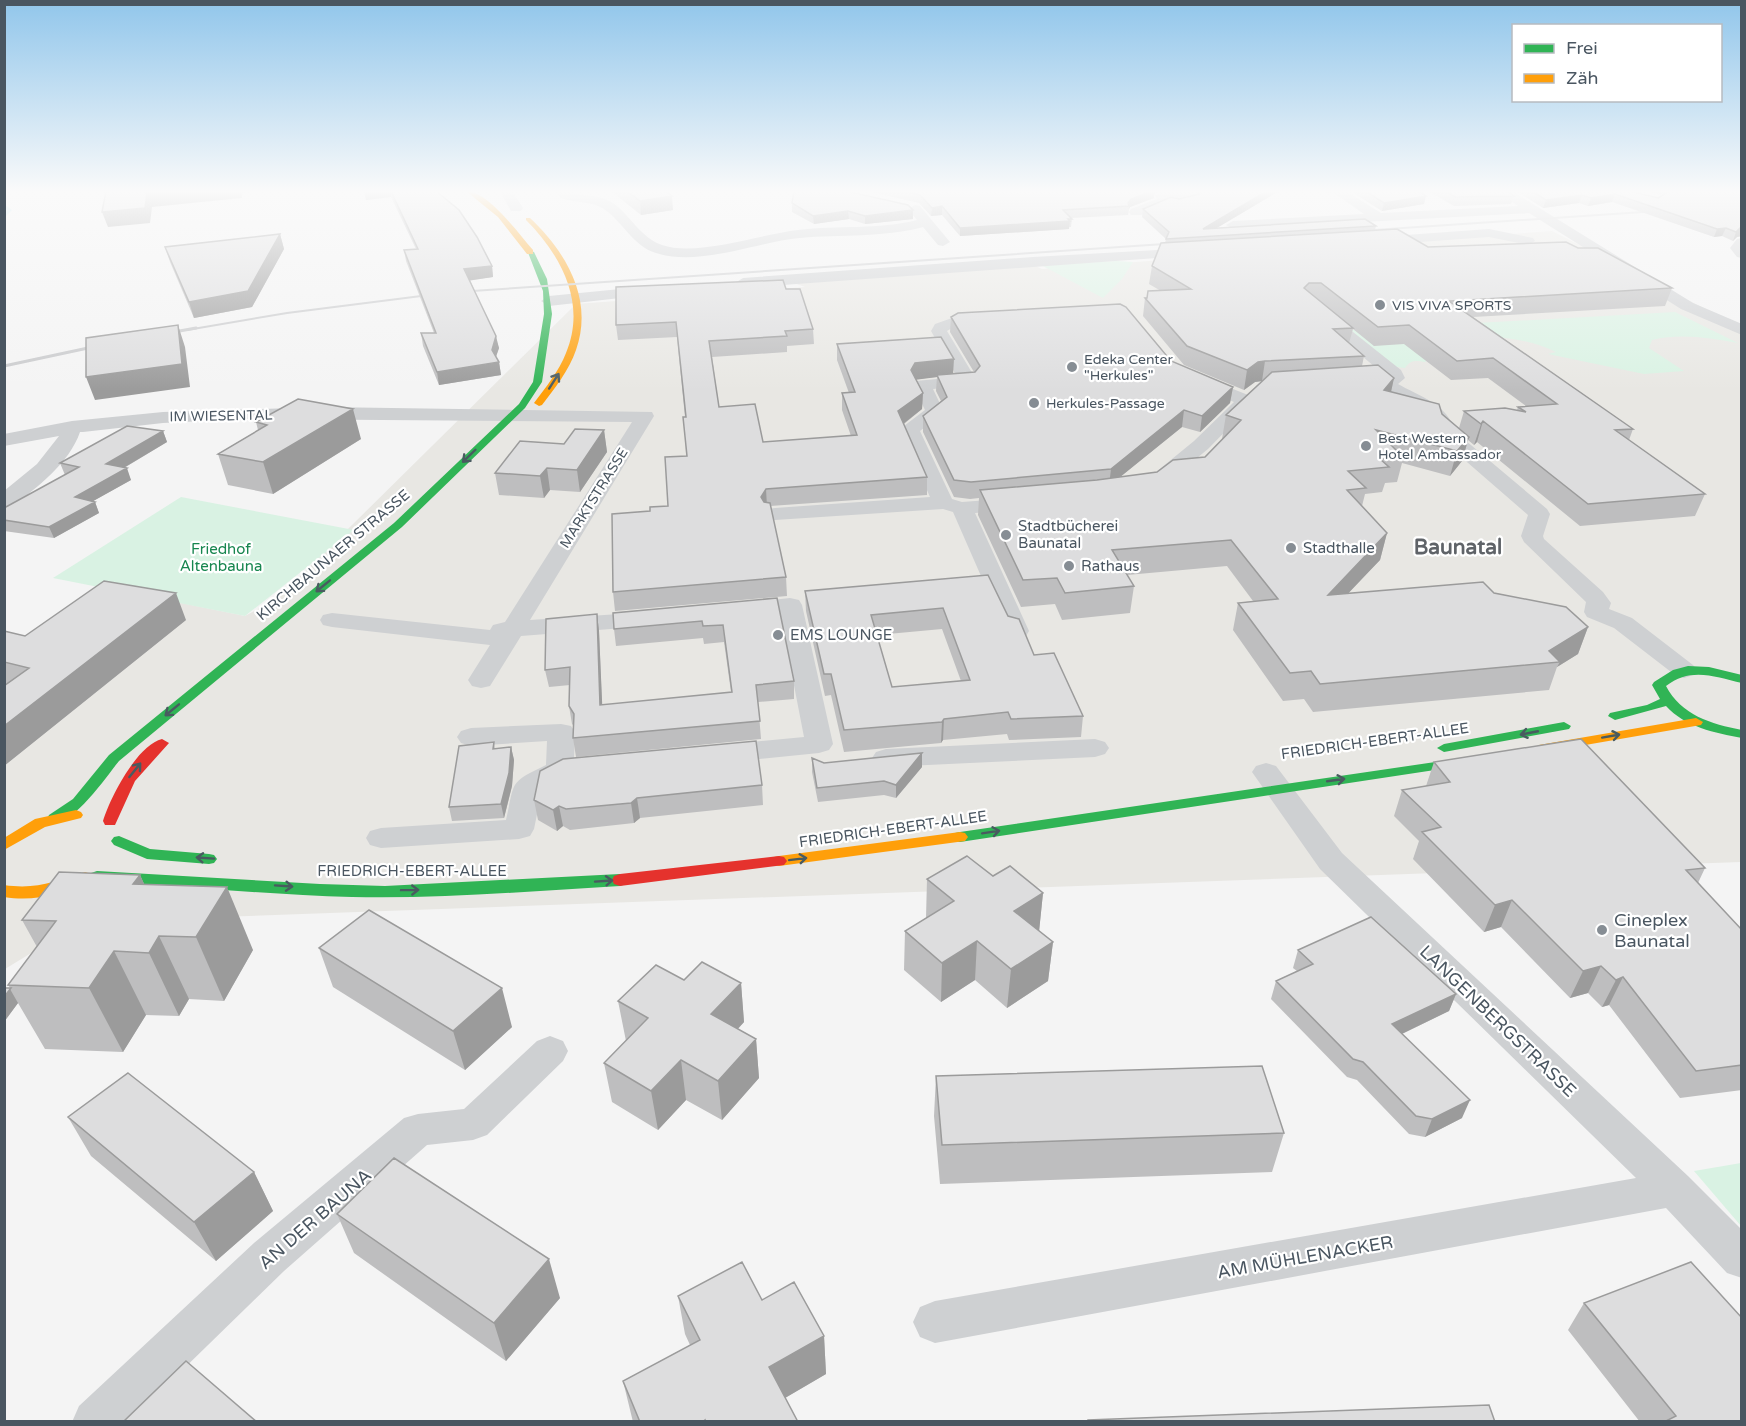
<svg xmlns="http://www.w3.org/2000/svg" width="1746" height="1426" font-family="'Varela Round',sans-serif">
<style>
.commercial{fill:#e8e7e3}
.green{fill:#d9f2e3}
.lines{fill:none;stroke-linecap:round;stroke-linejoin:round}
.stream{fill:#aee2f0;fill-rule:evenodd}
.street{fill:#ced0d2;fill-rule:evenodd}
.fast{fill:#30b455;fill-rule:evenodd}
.slow{fill:#ff9f0a;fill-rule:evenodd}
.jam{fill:#e5322d;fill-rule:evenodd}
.rail-far1{stroke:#c9cacc;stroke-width:2}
.rail{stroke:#c9cacc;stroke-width:3}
.wall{fill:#bebebf;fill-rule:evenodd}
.shaded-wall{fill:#9b9b9b}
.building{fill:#ddddde;stroke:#9b9b9b;stroke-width:1.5;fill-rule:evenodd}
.oneway{stroke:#495b60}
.poi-dot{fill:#868d94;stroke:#fff;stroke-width:2}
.labels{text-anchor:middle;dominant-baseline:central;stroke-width:4.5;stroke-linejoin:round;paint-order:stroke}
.far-poi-label{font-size:14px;fill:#4a5661;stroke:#fff;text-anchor:start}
.far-street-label{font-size:14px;fill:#4a5661;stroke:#fff}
.poi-label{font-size:15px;fill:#4a5661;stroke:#fff;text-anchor:start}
.park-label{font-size:15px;fill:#17864f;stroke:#fff}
.street-label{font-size:15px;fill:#4a5661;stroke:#fff}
.near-poi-label{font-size:18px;fill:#4a5661;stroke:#fff;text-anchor:start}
.near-street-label{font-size:18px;fill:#4a5661;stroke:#fff}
.district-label{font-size:21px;font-weight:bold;fill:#5f6368;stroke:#fff}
</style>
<rect width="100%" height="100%" fill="#f4f4f4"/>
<path class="commercial" d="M1552,231L1741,327V862L82,922L5,969V716L162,599L245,616L278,598L576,304L805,287L785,280L1029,263L1042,269Z"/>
<path class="green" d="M1117,261L1133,262L1122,279L1103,298L1041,265Z
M1675,312L1738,343C1708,338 1682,333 1652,340L1649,348L1684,371L1644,374L1548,354L1556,352C1540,344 1523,340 1505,338C1486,336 1482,344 1464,332L1425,362C1416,360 1410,360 1405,368L1388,366L1351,330Z
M181,497L354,530L245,616L53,578Z
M1741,1163H1742L1741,1226L1694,1171Z"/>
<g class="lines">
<path class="stream" d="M4,204L12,210L4,218V214L7,210L4,208Z"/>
<path class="street" d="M500,191H512L523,208L521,211H511Z
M559,191H571L573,194C587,196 601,195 613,203C630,215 641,238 662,245C697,257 761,234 798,230C838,225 878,230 917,220L908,209L915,205L920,206L950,242L943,246L938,245L923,227C882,238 841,234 800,238C756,242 699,267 656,253C633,246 623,222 604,209C592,201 575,203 560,198Z
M1162,191H1190L1198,197L1197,200L1177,205L1170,203L1141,215H1131L1129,212L1131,209L1157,199L1155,196Z
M1331,191H1346L1381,213L1518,206L1497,191H1512L1693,303L1742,324V335L1681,309L1529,213L1233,229L1226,225L1233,221L1364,214Z
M1489,229L1533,238L1535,241L1528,245L1489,237L1378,245L1371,241L1378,237Z
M1742,238V258L1737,257L1730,248L1737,239Z
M1193,248L1200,252L1198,255L743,288L735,283L743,278L1033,257Z
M651,286L656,288L659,291L656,294L549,306L541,301L549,296Z
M1323,311L1329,313L1401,370L1405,378L1398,384C1417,395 1451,406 1453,430L1547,509L1550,514L1543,536L1544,539L1603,592L1611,603L1609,609L1632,618L1693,665L1697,670L1693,675L1684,678L1675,675L1614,628L1587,617L1584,612L1586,602L1524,542L1521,536L1528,515L1437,436L1434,423L1428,417L1383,390L1380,381L1386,376L1317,319L1315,316L1317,313Z
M952,318L960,323L947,331L977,381L974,385L933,389L944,412L920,431L952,499L962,502L1015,498L1023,499L1026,504L1023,509L975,513L1029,631L1026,636L1017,638L1008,636L1005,631L953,512L943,509L775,520L767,519L764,514L767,509L775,508L930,497L900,429L925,410L913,385L916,381L957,377L931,331L935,324Z
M1198,375L1253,397L1255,401L1208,449L1164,485L1157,487L1150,485L1147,481L1150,477L1194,441L1234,402L1192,384L1189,380L1192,376Z
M324,407L652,412L654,416L530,620L649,612L658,614L661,619L658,624L649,626L521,636L490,686L481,688L472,686L468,680L490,645L332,627L323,625L320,620L323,615L332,613L490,630L493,625L505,622L632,422L243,419L163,423L83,432H80C69,464 37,487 12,507L4,508V491L37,464L59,436L4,446V434L72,421L163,412Z
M790,598L799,600L802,605L833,744L829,750L819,753L720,763L710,760L706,754L710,748L720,745L804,737L780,613L744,616L735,614L732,609L735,604Z
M561,724L571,726L575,732L574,759L587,758L597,761L601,767L597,773L566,778L542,790L534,829L530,836L519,839L381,848L370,845L366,838L370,831L381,828L506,820C515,780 509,783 546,765L547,741L471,746L461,743L457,737L461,731L471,728Z
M1095,739L1105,742L1109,748L1105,754L1095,757L886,767L876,764L872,758L876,752L886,749Z
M1266,763L1276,766L1342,853L1688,1176L1742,1230V1278L1727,1273L1666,1208L935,1343L920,1337L913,1322L920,1307L935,1301L1636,1178L1320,869L1252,772L1256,766Z
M550,1036L563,1041L568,1051L563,1061L487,1135L473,1140L427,1145L284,1271L129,1422H72L79,1406L254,1243L404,1118L418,1114L464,1109L537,1041Z"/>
<path class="fast" d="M527,250L534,252L547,279L552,314L542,382L525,408L402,527L119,761C106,777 71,829 49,823L47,819L49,815L73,799L109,755L394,523L519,404L533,382L544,314L543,291Z
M1688,666L1709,667L1742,675V683C1714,676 1690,667 1666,686C1681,715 1711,724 1742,730V738C1715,733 1685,727 1666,706L1615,720L1608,716L1610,713L1647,705L1660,699L1652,685L1654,682L1673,670Z
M1564,722L1571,726L1569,729L1444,752L1437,748L1444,744Z
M1476,756L1481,757L1483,760L1481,763L960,842L955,841L952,837L955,833L960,832Z
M119,836L150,849L209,854L214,855L217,859L214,863L209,864L147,859L114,845L111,841L114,837Z
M97,871L320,884L385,886L620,874L626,876L628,880L626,884L620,886C531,891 441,899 352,897C267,895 182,885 97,883L91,881L89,877L91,873Z"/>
<path class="slow" d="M466,191C488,191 519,234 533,250V254H527L498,217Z
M526,218H530C566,252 594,299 576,350C569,370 555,388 542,405L539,406L534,403C546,387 559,371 566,353C587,303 561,255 526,220Z
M1696,718L1703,722L1701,725L1539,753L1532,749L1539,745Z
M76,810L81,812L83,815L81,818L45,827L4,850V838L35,819Z
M960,832L965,833L968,837L965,841L779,866L774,865L771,861L774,857L779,856Z
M85,872L91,874L93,878L91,882C62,894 35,902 4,897V885C37,890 55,881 85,872Z"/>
<path class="jam" d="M162,739L169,743L135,781L115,825H105L103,821C110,798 137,745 162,739Z
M779,856L784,857L787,861L784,865L620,886L614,884L612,880L614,876L620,874Z"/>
<path class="rail-far1" d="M1358,231L1658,211
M457,292L1179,243
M187,330L287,313L437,294"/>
<path class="rail" d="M163,334L196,328
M4,366L102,345"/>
</g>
<path class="wall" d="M364,191H436L492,266L493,277L470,280L499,348L496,357L499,362L501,375L439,385L423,346L421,333H434L406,261L404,250L416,249L391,197L366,200Z
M611,191H665L673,210L641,215Z
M867,191H1158L1154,194V198L1130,207L1129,209L1128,215L1071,218L1072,219L1071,227H1069V229L960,236L942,215L931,216L919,203Z
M1193,191H1279L1217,228L1376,226L1375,230L1428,247L1578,248L1672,288L1665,306L1473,317L1633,429L1629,440L1705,494L1695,516L1580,526L1477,442L1474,445L1468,440L1462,461L1450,476L1402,463L1397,482L1385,483L1382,492L1365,494L1362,506L1387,533L1380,560L1348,593H1494L1588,627L1578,654L1557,667L1549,690L1313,712L1304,699L1283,701L1233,630L1238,603L1253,601L1227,566L1127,575L1134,586L1130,613L1062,620L1055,604L1021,607L978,515L979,498L970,499L954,497L923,432V416L941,401L936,391L937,377L916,379L923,393L922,409L904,424L927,477V495L770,506L786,577L787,596L615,611L613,592L650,511L668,506L686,456L685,417L677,337L618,340L616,325L786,289L813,329L814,344L787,346V352L712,357L719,407L763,442L851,436L842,410V393H849L837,360V344L953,374L974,372L950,332L951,317L1171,361L1233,387L1230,403L1200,432L1182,427L1120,477L1157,472L1205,457L1223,439H1222L1226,415L1263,381L1255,382L1244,390L1184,365L1143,316L1145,298L1161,291L1149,284L1152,266L1165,243L1166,239L1142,217L1143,209L1198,194ZM1353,329L1374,346L1404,344L1451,380L1488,378L1526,406L1518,407L1517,410L1464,411L1459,428L1442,414L1391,392L1394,378L1362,366L1364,356L1349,343Z
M1322,191H1332L1331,194Z
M1350,191H1418L1426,196L1424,204L1382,211Z
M1428,191H1507L1514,196L1511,204L1454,206Z
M1516,191H1630L1658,198L1662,196V195L1647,191H1742V236L1737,237L1733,241L1722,236L1714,237L1612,202L1588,206L1579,203L1543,208Z
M792,203L913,210V219L865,224L849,219L814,224L792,212Z
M280,234L284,249L252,307L194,318L170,262L165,247Z
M256,422L361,439L273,494L228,485L218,454L258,430Z
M604,430L607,452L580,492L550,490L544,498L499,495L495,473L564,444Z
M163,431L167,442L124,468L131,480L93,501L95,502L99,513L54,538L4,531V508L65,475L60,463Z
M805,591L1008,616L1034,655L1083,716L1081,737L1009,740L1007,734L943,740L941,743L844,752L831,695L825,696L806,611ZM942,629L961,681L892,687L877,635Z
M777,598L794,681V699L758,702L761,739L576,757L573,738L574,726L572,724L569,706L570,685L549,687L545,670L597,614L599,631L602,705L731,692L724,642L704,644L703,638L616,646L614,629Z
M186,620L4,766V631L25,636Z
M494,742L495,749L511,747L514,760L512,786L504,818L452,821L449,807Z
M812,758L824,763L922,767L896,798L884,795L818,802L812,772Z
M1434,762L1705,868L1698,883L1742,930V1090L1680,1098L1609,1005L1602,1007L1588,993L1570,998L1501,927L1484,932L1413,859L1419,841L1394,816L1402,790L1426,786Z
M762,785L763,805L640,818L634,823L570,830L563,826L557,831L538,820L534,800Z
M140,875L144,884L253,950L224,1001L189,999L179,1016L146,1015L123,1052L45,1049L18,1003L4,1022V988H10L8,985L37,947L22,920Z
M993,876L1043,893L1039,931L1053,942L1048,981L1007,1008L975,980L941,1002L904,970L905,931L926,918L927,879Z
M319,948L512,1027L465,1070L333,987Z
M1298,950L1456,994L1449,1011L1402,1034L1462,1118L1425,1137L1409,1134L1357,1080L1347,1077L1271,999L1276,981L1297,971L1293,968Z
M684,980L741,983L744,1022L738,1029L756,1039L759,1078L722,1120L686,1100L658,1130L612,1102L604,1063L626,1041L618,1001Z
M936,1076L1284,1133L1272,1172L940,1184L934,1116Z
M68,1117L254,1172L273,1211L216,1261L91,1156Z
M337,1214L560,1298L506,1361L354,1253Z
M678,1296L762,1300L824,1336L826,1374L785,1398L798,1422H633L623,1381L690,1345L685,1334Z
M1584,1303L1742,1422H1640L1568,1330Z"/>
<path class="shaded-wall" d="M158,191H257L242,193V198L152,207L150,223L108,227L102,212L147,192Z
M364,191H390L391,197L366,200Z
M1152,191H1158L1154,194V198L1130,207L1129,209L1128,203L1131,199Z
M1267,191H1279L1203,236V229Z
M1615,194L1612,202L1588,206L1591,198Z
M1582,195L1579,203L1543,208L1546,200Z
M672,196L673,210L641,215L640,201Z
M1426,196L1424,204L1382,211L1384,203Z
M942,206V215L931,216L932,208Z
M913,210V219L865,224V216Z
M848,211L849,219L814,224L813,216Z
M1070,221L1069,229L960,236V228Z
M1726,228L1722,236L1714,237L1717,229Z
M1740,228H1742V236L1737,237L1733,241L1736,232Z
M280,234L284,249L252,307L194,318L189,302Z
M492,266L493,277L467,281L464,269Z
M178,325L185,347L190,387L95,400L86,377Z
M496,336L499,348L494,362L492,350Z
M954,359L953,375L914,380L911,370L915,363Z
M1265,361L1262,381L1255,382L1244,390L1247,370L1258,362Z
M499,362L501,375L439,385L437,372Z
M1394,378L1389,401L1384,390Z
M1233,387L1230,403L1200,432L1202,416Z
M923,393L922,409L898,428V411Z
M353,409L361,439L273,494L263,462Z
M1184,410L1182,427L1109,486L1111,469Z
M1483,421L1477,442L1474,445L1481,424Z
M604,430L607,452L580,492L577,470Z
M163,431L167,442L110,476L106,464Z
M1469,437L1462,461L1450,476L1457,451Z
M127,468L131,480L79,509L75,497Z
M547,468L550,490L544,498L540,476Z
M766,489L767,507L761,497Z
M95,502L99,513L54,538L49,527Z
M1387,533L1380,560L1321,622L1328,595Z
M176,593L186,620L4,766V726Z
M597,614L599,631L603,723L600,705Z
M1588,627L1578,654L1557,667L1560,662L1549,651Z
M944,719L943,740L941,743L942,722Z
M511,747L514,760L512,786L504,818L501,804Z
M922,753V767L896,798V785Z
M637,798L640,818L634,823L631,803Z
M559,806L563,826L557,831L553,810Z
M140,875L168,936H159L189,999L179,1016L149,953L133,884Z
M227,887L253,950L224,1001L196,937Z
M1043,893L1039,932L1014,911Z
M1512,900L1501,927L1484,932L1495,905Z
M977,941L975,980L941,1002L942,963Z
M1053,942L1048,981L1007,1008L1011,969Z
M114,951L146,1015L123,1052L89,988Z
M1601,966L1588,993L1570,998L1583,971Z
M1623,977L1609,1005L1602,1007L1616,980Z
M741,983L744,1022L715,1053L711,1014Z
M502,988L512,1027L465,1070L453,1031Z
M10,989L18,1003L4,1022V997Z
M1456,994L1449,1011L1385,1042L1392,1024Z
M756,1039L759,1078L722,1120L718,1081Z
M681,1060L686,1100L658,1130L651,1091Z
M1470,1100L1462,1118L1425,1137L1432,1119Z
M254,1172L273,1211L216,1261L194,1222Z
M549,1259L560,1298L506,1361L494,1323Z
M824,1336L826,1374L773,1405L769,1367Z"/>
<path class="building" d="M106,191H158L147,192L145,208L102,212Z
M391,191H436L459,210L477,237L492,266L464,269L496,336L492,350L499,362L437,372L421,333H436L404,250L418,249Z
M627,191H665L672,196L640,201Z
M794,191H846L908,205L913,210L865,216L848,211L813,216L792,203Z
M903,191H1152L1131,199L1128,203L1129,206L1063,210L1072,219H1068L1070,221L960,228L942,206L932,208L920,195Z
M1200,191H1267L1203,229L1365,219L1376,226L1166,239L1169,232L1143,209L1171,197L1179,199L1199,194Z
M1365,191H1418L1426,196L1384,203Z
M1444,191H1507L1514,196L1456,197Z
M1532,191H1630L1658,198L1668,192L1667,191H1742V228H1740L1736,232L1726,228L1717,229L1615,194L1591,198L1582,195L1546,200Z
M1397,229L1428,247L1566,242L1578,248H1598L1672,288L1449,301L1633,429L1615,430L1705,494L1588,504L1483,421L1481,424L1464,411L1505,408L1526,412L1518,407L1557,404L1493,358L1457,361L1409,325L1378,327L1321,283H1309L1304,288L1353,328L1333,329L1364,356L1265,361L1258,362L1247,370L1187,346L1145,298H1147L1148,291L1191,289L1152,266L1161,243Z
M280,234L248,291L189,302L165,247Z
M783,280L786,289H800L813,329L785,331L787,336L709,341L719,407L755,404L763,442L857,435L842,393L855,392L837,344L941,337L954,359L915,363L911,370L923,393L898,411L927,477L766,489L761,497L764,502L770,503L786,577L613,592L612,514L650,511V507L668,506L665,457L687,456L683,417H686L676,322L616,325V287Z
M1120,304L1126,307L1171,361L1233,387L1202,416L1184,410L1111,469L971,482L954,480L923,416L947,397L937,375L975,372L980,366L951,317L958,313Z
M178,325L182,364L86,377V338Z
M1378,365L1394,378L1384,390L1439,404L1442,414L1469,437L1457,451L1376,430L1404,458L1380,459L1389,467L1348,471L1366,488L1347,490L1387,533L1328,595L1483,582L1494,593L1566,607L1588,627L1549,651L1560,662L1320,684L1311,671L1290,673L1238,603L1278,599L1231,540L1112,550L1134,586L1065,593L1057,578L1023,580L980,490L1097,480L1157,472L1173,460L1205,457L1241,420L1226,415L1272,372Z
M298,399L353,409L263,462L218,454L267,425L256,422Z
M127,426L163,431L106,464L127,468L75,497L95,502L49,527L4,520V508L79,467L60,463Z
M575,429L604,430L577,470L547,468L540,476L495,473L520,441L564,444Z
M988,575L1008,616L1019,619L1034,655L1054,653L1083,716L1011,719L1008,712L944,719L942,722L844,730L831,674H824L805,591ZM943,608L970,680L892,687L871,615Z
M104,581L176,593L4,726V686L29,668L4,662V631L25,636Z
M777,598L794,681L756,685L760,721L573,738L574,714L569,706L570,667L545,670L546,619L597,614L600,705L732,692L723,625L703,626L702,621L614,629L613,613Z
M1581,739L1705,868L1686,870L1742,930V1065L1696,1071L1623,977L1616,980L1601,966L1583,971L1512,900L1495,905L1422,832L1441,827L1402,790L1450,782L1434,762Z
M756,741L762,785L637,798L631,803L566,809L559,806L553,810L534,800L540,771L563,759Z
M494,742L493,749L511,747L509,773L501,804L449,807L459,746Z
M922,753L896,785L884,781L817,788L812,758L824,763Z
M967,856L993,876L1010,866L1043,893L1014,911L1053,942L1011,969L977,941L942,963L905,931L954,901L927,879Z
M59,872L140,875L133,884L227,887L196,937L159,936L149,953L114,951L89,988L8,985L56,921L22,920Z
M369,910L502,988L453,1031L319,948Z
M1371,917L1456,994L1392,1024L1470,1100L1432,1119L1416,1116L1363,1062L1353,1059L1276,981L1313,964L1298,950Z
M702,962L741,983L711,1014L756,1039L718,1081L681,1060L651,1091L604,1063L648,1018L618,1001L656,965L684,980Z
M4,988H11L4,997Z
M1262,1066L1284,1133L942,1145L936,1076Z
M128,1073L254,1172L194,1222L68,1117Z
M394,1158L549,1259L494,1323L337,1214Z
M742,1262L762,1300L794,1282L824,1336L769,1367L798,1422H705V1420L702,1422H640L623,1381L700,1340L678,1296Z
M1691,1262L1742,1318V1422H1664L1676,1416L1584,1303Z
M186,1361L257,1422H123Z
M1489,1405L1495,1422H1088V1420Z"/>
<defs><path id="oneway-shaft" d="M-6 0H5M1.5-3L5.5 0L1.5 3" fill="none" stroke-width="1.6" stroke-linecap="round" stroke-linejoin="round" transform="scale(1.5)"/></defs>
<g class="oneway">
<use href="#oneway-shaft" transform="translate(554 381) rotate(-57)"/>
<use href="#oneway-shaft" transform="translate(469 456) rotate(136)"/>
<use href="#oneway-shaft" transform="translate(323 586) rotate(141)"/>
<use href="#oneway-shaft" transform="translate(172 710) rotate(141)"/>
<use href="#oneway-shaft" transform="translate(1529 733) rotate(169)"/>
<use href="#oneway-shaft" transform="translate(1611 736) rotate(-10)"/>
<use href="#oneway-shaft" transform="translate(135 770) rotate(-51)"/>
<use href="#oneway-shaft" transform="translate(1336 780) rotate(-8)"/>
<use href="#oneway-shaft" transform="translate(991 832) rotate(-9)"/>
<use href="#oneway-shaft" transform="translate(205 858) rotate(-176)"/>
<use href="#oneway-shaft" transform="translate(798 859) rotate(-7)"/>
<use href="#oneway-shaft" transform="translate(604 881) rotate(-4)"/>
<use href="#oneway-shaft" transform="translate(284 886) rotate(4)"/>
<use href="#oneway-shaft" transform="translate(410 890) rotate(-1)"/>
</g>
<linearGradient id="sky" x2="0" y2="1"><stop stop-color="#91c6eb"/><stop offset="0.49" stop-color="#fafafa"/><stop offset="1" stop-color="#fafafa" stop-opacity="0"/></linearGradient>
<rect width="1746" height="391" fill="url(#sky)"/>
<g class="poi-dot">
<circle cx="1380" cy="305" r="6"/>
<circle cx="1072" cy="367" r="6"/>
<circle cx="1034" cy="403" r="6"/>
<circle cx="1366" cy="446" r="6"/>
<circle cx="1006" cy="535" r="6"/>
<circle cx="1291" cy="548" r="6"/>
<circle cx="1069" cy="566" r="6"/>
<circle cx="778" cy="635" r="6"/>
<circle cx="1602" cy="930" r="6"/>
</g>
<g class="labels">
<g class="far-poi-label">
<text x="1392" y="305">VIS VIVA SPORTS</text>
<text x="1084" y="359">Edeka Center<tspan x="1084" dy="16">"Herkules"</tspan></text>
<text x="1046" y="403">Herkules-Passage</text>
<text x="1378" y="438">Best Western<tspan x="1378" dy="16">Hotel Ambassador</tspan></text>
</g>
<g class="far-street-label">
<text transform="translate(221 416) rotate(-1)">IM WIESENTAL</text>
<text transform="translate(594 498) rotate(-58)">MARKTSTRASSE</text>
</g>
<g class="poi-label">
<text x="1018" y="526">Stadtbücherei<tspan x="1018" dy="17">Baunatal</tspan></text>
<text x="1303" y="548">Stadthalle</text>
<text x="1081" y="566">Rathaus</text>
<text x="790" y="635">EMS LOUNGE</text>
</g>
<g class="park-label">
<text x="221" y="549">Friedhof<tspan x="221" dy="17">Altenbauna</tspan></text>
</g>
<g class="street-label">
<text transform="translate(333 555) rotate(-40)">KIRCHBAUNAER STRASSE</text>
<text transform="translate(1375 741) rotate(-8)">FRIEDRICH-EBERT-ALLEE</text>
<text transform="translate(893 829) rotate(-8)">FRIEDRICH-EBERT-ALLEE</text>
<text x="412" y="871">FRIEDRICH-EBERT-ALLEE</text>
</g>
<g class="near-poi-label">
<text x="1614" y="920">Cineplex<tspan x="1614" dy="21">Baunatal</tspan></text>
</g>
<g class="near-street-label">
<text transform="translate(1498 1021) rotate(44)">LANGENBERGSTRASSE</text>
<text transform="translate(315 1219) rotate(-41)">AN DER BAUNA</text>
<text transform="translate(1305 1257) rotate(-10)">AM MÜHLENACKER</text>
</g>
<g class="district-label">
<text x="1458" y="547">Baunatal</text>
</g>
</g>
<rect width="1746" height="1426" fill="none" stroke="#4a5661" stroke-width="12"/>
<rect x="1512" y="24" width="210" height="78" fill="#ffffff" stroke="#b7bbc0" stroke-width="1.5"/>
<rect x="1524" y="44" width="30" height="9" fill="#30b455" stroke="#b7bbc0" stroke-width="1.5"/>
<text x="1566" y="54" font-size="18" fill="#4a5661">Frei</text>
<rect x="1524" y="74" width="30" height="9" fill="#ff9f0a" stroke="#b7bbc0" stroke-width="1.5"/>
<text x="1566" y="84" font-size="18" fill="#4a5661">Zäh</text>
</svg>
